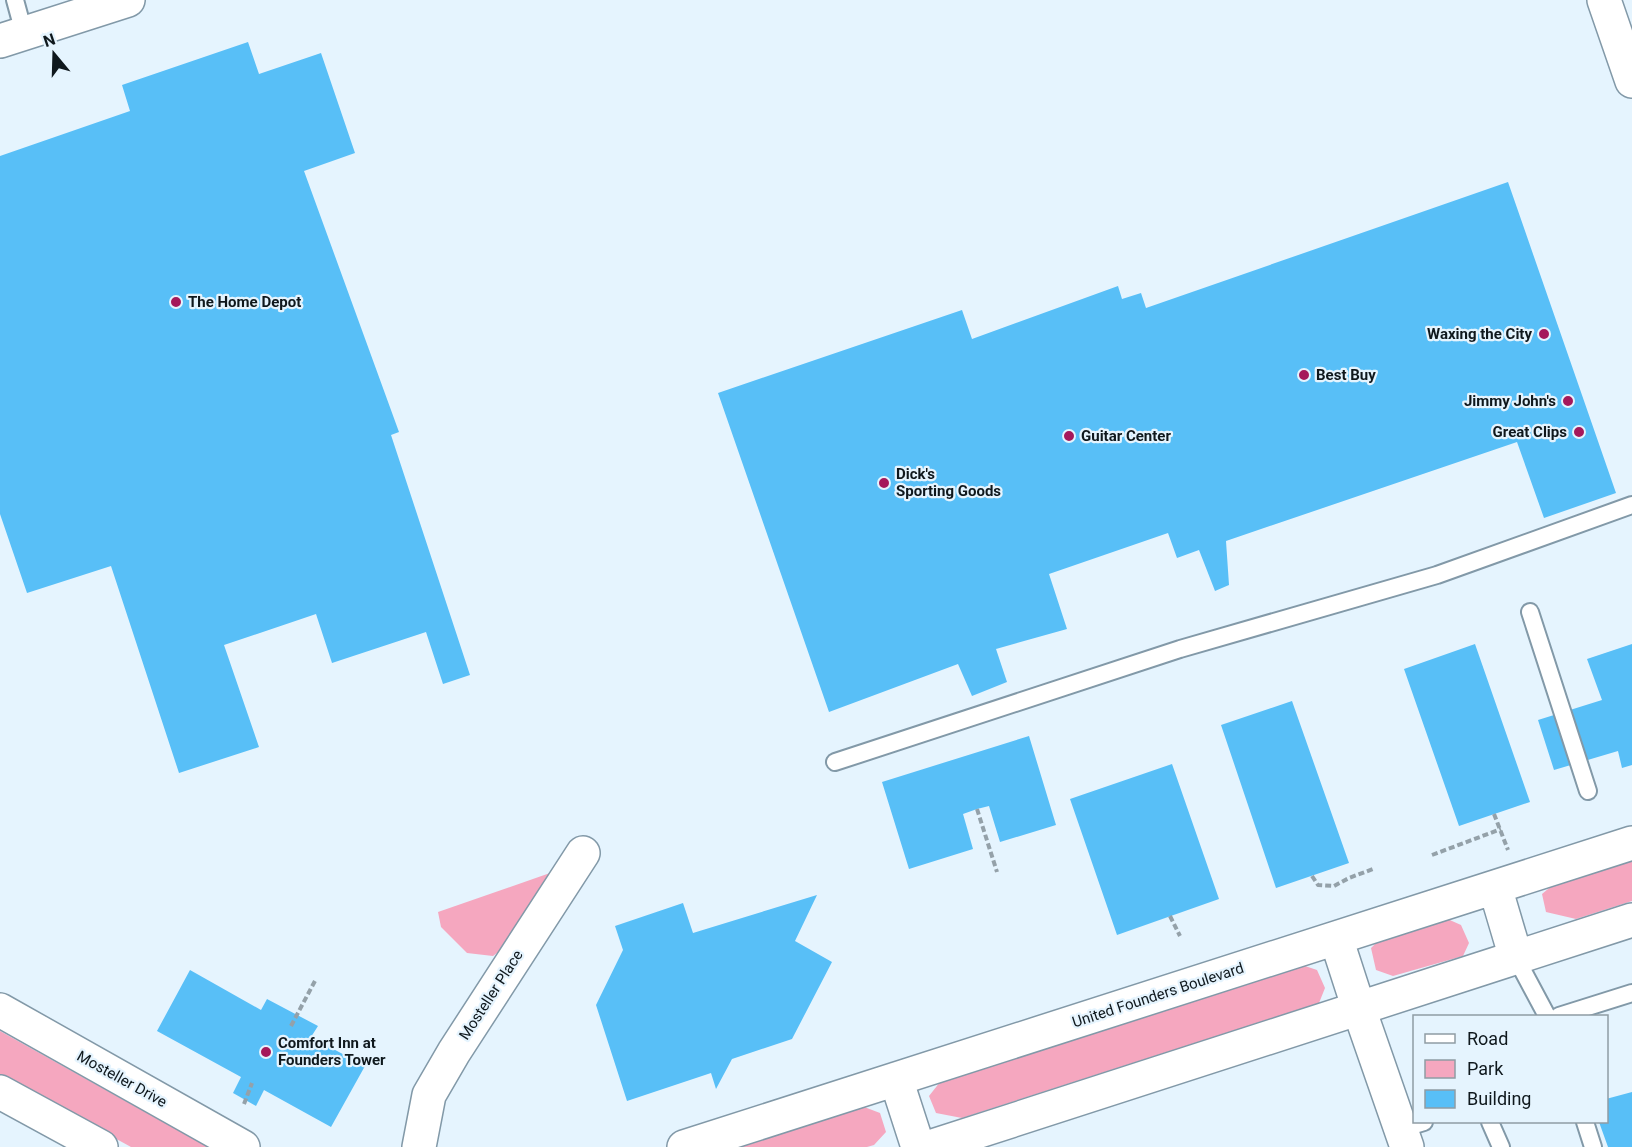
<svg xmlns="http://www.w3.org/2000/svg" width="1632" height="1147" font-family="Roboto,sans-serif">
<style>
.green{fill:#f5a7bf}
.building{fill:#58bff7}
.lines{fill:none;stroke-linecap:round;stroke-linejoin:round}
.service-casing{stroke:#8299a8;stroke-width:20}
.minor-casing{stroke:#8299a8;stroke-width:36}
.tertiary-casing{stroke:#8299a8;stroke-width:36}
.secondary-casing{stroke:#8299a8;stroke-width:36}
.path{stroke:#94a1a9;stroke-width:4;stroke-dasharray:6 3;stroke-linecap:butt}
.service{stroke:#fff;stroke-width:16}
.minor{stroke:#fff;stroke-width:33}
.tertiary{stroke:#fff;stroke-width:33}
.secondary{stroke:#fff;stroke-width:33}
.poi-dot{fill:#a5185b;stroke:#e5f4fe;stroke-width:2}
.labels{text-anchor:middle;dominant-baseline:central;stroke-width:4.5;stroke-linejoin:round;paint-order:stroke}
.poi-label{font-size:15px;font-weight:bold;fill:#0f181d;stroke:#e5f4fe;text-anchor:start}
.street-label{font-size:15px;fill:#0f181d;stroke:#e5f4fe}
</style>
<rect width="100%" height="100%" fill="#e5f4fe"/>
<path class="green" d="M1632,858V901L1576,919L1546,912L1542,894L1554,884Z
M550,873L506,946L493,956L467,953L441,927L438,912Z
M1443,917L1461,925L1469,943L1463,956L1393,976L1376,970L1371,948L1381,938Z
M1299,964L1317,970L1325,988L1319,1003L962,1118L936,1113L929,1096L944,1077Z
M0,1031L208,1147H131L0,1075Z
M859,1105L880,1113L886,1132L874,1145L867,1147H730Z"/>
<path class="building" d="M248,42L259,74L321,53L355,153L304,171L399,432L391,435L470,675L443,684L426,632L332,663L316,614L224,645L259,747L179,773L111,566L27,593L0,514V156L130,111L122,85Z
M1508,182L1616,493L1544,518L1517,442L1226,541L1229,585L1215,591L1199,550L1177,558L1168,533L1049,574L1067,629L996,649L1007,682L972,696L958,664L829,712L718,393L962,310L972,339L1118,286L1122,299L1141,293L1146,308Z
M1475,644L1530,802L1459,826L1404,669Z
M1632,644V765L1622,768L1618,751L1554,770L1538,720L1602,700L1587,659Z
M1292,701L1349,863L1276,888L1221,725Z
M1029,736L1056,825L1000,842L989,806L977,809L963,814L973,849L909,869L882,782Z
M1172,764L1219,899L1117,935L1070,799Z
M817,895L795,941L832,962L792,1039L732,1059L716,1089L711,1073L627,1101L596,1005L623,950L615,926L683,903L693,933Z
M190,970L261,1010L267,999L318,1026L311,1037L365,1066L331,1127L264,1090L256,1106L233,1093L241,1077L157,1031Z
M1632,1092V1147H1608L1599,1122H1606V1099Z"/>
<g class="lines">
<g class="service-casing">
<path id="service" d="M15,0L24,33
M1530,612L1588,791
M835,762L1180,649L1437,575L1632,505
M1516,958L1547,1016
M1559,1016L1632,993
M1490,1122L1501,1147
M1585,1122L1593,1147
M1401,1129L1424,1122"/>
</g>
<g class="minor-casing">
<path id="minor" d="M1359,1009L1407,1147"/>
</g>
<g class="tertiary-casing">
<path id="tertiary" d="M0,41L128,0
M1495,887L1516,958
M1336,938L1359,1009
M0,1010L243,1147
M896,1079L918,1147
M0,1092L101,1147
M419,1147L429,1095L454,1052L583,853
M684,1147L1632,843
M930,1147L1632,920"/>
</g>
<g class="secondary-casing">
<path id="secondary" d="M1604,0L1632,81"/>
</g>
<path class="path" d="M977,809L997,872
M1494,814L1508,850
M1432,855L1501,829
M1312,876L1318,885L1334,886L1349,878L1373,869
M1170,916L1180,936
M291,1026L316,979
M244,1104L252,1083"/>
<use href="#service" class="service"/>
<use href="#minor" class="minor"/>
<use href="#tertiary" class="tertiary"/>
<use href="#secondary" class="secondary"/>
</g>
<g class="poi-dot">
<circle cx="176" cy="302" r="6"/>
<circle cx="1544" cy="334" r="6"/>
<circle cx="1304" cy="375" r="6"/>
<circle cx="1568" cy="401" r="6"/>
<circle cx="1579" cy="432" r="6"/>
<circle cx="1069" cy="436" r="6"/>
<circle cx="884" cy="483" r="6"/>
<circle cx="266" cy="1052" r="6"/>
</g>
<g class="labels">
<g class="poi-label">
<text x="188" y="302">The Home Depot</text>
<text x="1532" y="334" text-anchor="end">Waxing the City</text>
<text x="1316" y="375">Best Buy</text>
<text x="1556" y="401" text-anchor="end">Jimmy John's</text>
<text x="1567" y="432" text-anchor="end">Great Clips</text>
<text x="1081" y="436">Guitar Center</text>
<text x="896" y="474">Dick's<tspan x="896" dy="17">Sporting Goods</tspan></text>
<text x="278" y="1043">Comfort Inn at<tspan x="278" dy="17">Founders Tower</tspan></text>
</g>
<g class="street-label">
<text transform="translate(491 995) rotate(-57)">Mosteller Place</text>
<text transform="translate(1158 995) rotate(-18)">United Founders Boulevard</text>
<text transform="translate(122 1079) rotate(29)">Mosteller Drive</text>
</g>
</g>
<rect x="1413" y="1015" width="195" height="108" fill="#e5f4fe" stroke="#8f9ca4" stroke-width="1.5"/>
<rect x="1425" y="1034" width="30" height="9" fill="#ffffff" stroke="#8f9ca4" stroke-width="1.5"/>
<text x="1467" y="1045" font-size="18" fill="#0f181d">Road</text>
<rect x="1425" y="1060" width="30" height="18" fill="#f5a7bf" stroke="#8f9ca4" stroke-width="1.5"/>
<text x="1467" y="1075" font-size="18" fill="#0f181d">Park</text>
<rect x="1425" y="1090" width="30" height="18" fill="#58bff7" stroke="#8f9ca4" stroke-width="1.5"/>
<text x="1467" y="1105" font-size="18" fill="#0f181d">Building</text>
<g transform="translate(54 54) rotate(341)" stroke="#e5f4fe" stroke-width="4.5" paint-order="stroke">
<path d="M0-4.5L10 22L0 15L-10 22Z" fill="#0f181d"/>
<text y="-9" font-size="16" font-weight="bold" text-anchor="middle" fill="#0f181d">N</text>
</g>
</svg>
